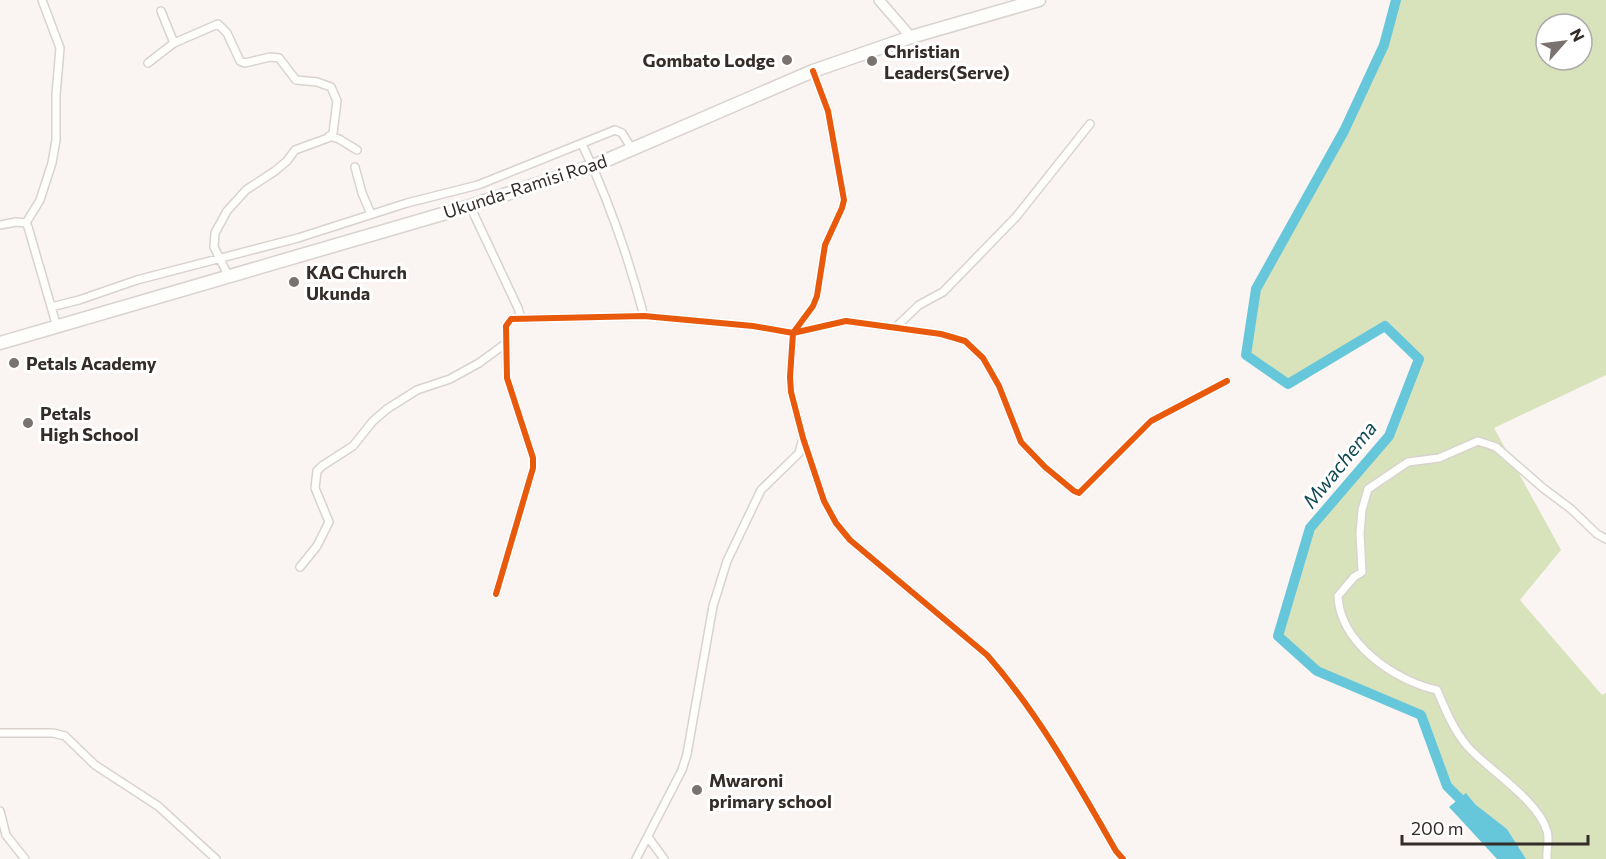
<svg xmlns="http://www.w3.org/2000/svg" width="1606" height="859" font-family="Commissioner,sans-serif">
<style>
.green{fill:#d8e3bc;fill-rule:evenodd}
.water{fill:#67c7da}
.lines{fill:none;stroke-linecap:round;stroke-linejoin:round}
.river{stroke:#67c7da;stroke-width:10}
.street-casing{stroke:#d9d2cf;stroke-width:10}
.secondary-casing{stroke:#d9d2cf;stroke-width:12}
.highway-casing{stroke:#d9d2cf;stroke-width:15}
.street{stroke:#fefefd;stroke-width:7}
.secondary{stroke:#fefefd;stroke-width:9}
.highway{stroke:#fefefd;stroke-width:12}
.cycleway-casing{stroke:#fff;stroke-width:10}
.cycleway{stroke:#e8590c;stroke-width:6}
.poi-dot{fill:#79726f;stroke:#fff;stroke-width:2}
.labels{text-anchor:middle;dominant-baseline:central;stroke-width:6;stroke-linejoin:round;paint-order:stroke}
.poi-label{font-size:18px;font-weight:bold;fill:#342c28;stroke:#fff;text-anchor:start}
.street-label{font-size:18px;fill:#342c28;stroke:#fff}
.water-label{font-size:20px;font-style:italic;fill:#114955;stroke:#fff}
</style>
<rect width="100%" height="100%" fill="#faf5f3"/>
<path class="green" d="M1396,0H1606V375L1494,428L1561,550L1520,600L1602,695L1606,693V859H1526L1507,829L1478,807L1467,794L1460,799L1447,786L1421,715L1317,671L1278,636L1310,528L1389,436L1419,359L1385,326L1288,384L1246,355L1256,289L1344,131L1384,45ZM1546,24H1582V60H1546Z"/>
<path class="water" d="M1466,793L1476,805L1507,829L1526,859H1497L1449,807Z"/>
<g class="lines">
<path class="river" d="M1396,0L1384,45L1344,131L1256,289L1246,355L1288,384L1385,326L1419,359L1389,436L1310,528L1278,636L1317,671L1421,715L1447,786L1470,809"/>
<g class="street-casing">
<path id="street" d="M161,11L174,43L218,24L227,33L240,61L245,63L270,57L279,58L296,80L317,82L331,87L337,101L333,133L328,138L295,150L287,161L275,171L246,190L227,211L215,233L214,247L229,277
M148,63L174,43
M813,71L828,111L844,200L842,208L825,245L817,296L813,306L793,333L790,377L791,392L803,438L824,501L836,523L850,540L987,655C1039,714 1077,783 1116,851L1123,859
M329,136L339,139L357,150
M582,144C609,200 628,256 644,316
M355,167L362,193L371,214
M470,206L518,308L521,319
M26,223L40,200L52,163L56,140V95L60,48L42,0
M0,225L16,222L26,223L28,227L57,327
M51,307L79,300L137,280L298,238L407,203L478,185L615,130L622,133L632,149
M896,327L919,305L943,292L1016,217L1090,124
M300,567L317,546L329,522L315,488L317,471L322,466L353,446L373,421L387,409L417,390L450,379L479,363L505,344
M496,594L533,468V458L507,378L506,326L511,319L644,316L753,326L793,333L846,321L941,334L965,341L983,358L999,386L1021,442L1045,467L1074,491L1079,493L1151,421L1227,381
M0,733H53L65,736L95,765L158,806L216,859
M0,811L6,835L25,859
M648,837L664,859
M636,859L682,770L687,754L713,606L727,561L761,490L799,453L803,438
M1547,859C1546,850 1550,840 1547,831C1538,800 1490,771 1468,747C1454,731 1445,709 1437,690C1395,681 1340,643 1338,596L1354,577L1362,572L1360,533L1362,510L1368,489L1408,462L1439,458L1478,441L1496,447L1543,488L1571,509L1597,534L1606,539"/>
</g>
<g class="secondary-casing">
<path id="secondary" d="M879,0L911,37"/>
</g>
<g class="highway-casing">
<path id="highway" d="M0,343L470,206L593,166L813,71L911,37L1039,0"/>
</g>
<use href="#street" class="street"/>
<use href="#secondary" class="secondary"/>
<use href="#highway" class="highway"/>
<g class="cycleway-casing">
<path id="cycleway" d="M813,71L828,111L844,200L842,208L825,245L817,296L813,306L793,333L790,377L791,392L803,438L824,501L836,523L850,540L987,655C1039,714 1077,783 1116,851L1123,859
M496,594L533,468V458L507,378L506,326L511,319L644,316L753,326L793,333L846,321L941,334L965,341L983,358L999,386L1021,442L1045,467L1074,491L1079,493L1151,421L1227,381"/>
</g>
<use href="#cycleway" class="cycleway"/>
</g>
<g class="poi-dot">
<circle cx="787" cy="60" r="6"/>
<circle cx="872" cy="61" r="6"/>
<circle cx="294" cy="282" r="6"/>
<circle cx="14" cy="363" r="6"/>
<circle cx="28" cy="423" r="6"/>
<circle cx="697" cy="790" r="6"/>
</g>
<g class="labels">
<g class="poi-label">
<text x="884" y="51">Christian<tspan x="884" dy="21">Leaders(Serve)</tspan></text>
<text x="775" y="60" text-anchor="end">Gombato Lodge</text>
<text x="306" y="272">KAG Church<tspan x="306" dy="21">Ukunda</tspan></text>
<text x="26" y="363">Petals Academy</text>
<text x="40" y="413">Petals<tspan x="40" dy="21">High School</tspan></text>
<text x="709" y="780">Mwaroni<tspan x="709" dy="21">primary school</tspan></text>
</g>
<g class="street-label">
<text transform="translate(525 186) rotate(-18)">Ukunda-Ramisi Road</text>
</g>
<g class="water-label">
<text transform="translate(1339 464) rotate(-51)">Mwachema</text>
</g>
</g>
<g transform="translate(1564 42) rotate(62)"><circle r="28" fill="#ffffff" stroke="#aeaba9" stroke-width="1.5"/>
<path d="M0-4.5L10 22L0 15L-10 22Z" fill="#79726f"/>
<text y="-9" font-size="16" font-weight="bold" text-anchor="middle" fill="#342c28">N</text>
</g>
<path d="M1402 835v9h186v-9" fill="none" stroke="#342c28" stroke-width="3"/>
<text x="1411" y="835" font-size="18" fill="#342c28" stroke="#ffffff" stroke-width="4.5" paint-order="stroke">200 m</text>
</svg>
